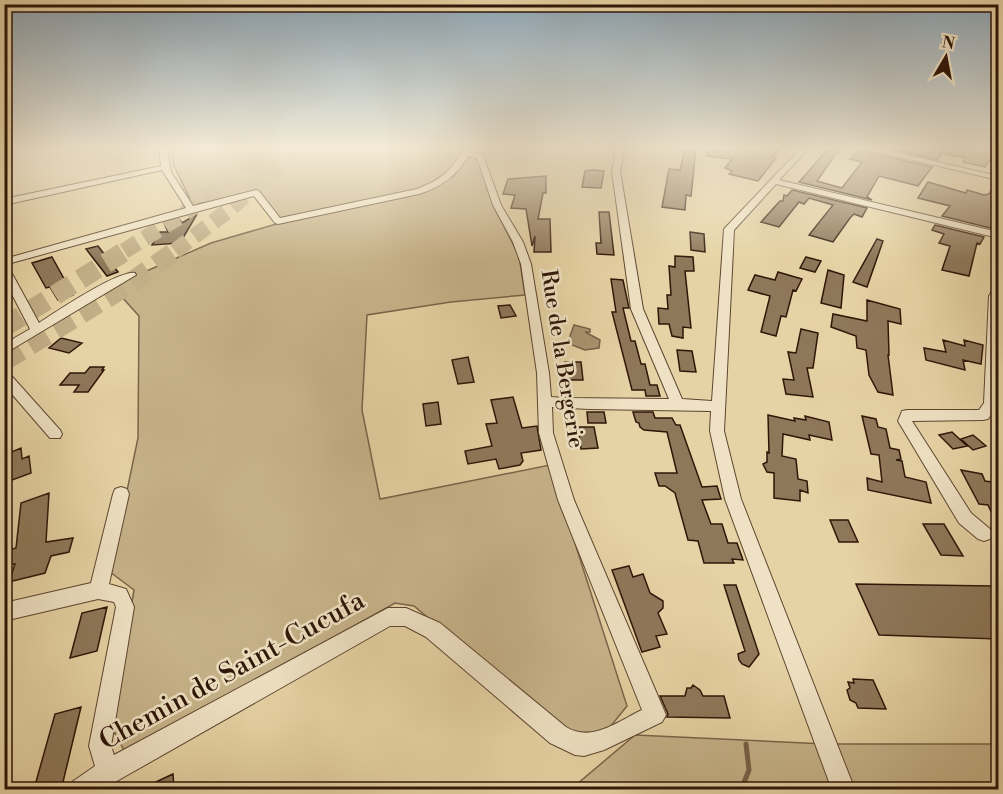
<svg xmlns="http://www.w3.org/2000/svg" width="1003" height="794" font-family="'Libre Bodoni',serif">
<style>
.green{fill:#c7b38a;stroke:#7b6449;stroke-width:1.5}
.water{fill:#a89370;stroke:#786146;stroke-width:1.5}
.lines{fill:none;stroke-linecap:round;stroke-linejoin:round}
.stream{stroke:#786146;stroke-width:5}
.building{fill:#8e785a;stroke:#2f1608;stroke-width:1.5}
.motorway-tunnel-far1{stroke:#c1ad86;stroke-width:16;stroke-dasharray:16 8;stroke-linecap:butt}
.motorway-tunnel{stroke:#c1ad86;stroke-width:20;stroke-dasharray:20 10;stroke-linecap:butt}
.minor-casing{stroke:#5d452f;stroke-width:2}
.minor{fill:#efe2c4;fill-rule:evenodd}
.labels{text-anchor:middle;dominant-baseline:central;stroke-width:5;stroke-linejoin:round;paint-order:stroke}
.street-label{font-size:22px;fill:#2f1608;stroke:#efe2c4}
.near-street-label{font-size:27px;fill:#2f1608;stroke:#efe2c4}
</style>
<rect width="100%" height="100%" fill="#e6d3a5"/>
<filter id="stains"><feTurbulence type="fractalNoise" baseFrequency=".00333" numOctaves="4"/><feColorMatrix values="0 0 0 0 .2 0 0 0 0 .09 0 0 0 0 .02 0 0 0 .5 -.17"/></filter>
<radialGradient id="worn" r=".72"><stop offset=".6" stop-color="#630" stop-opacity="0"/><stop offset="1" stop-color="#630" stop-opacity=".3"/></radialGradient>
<path class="green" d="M171,149H464L449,175L453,177L467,159L472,157L480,163L494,207L519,256L525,295L451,302L367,315L362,410L380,499L550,465L627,706L606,732L579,745L414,606L395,603L126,754L111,726L134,590L110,572L138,438L139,316L112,286L211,243L283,222L259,191L193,205L174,166Z
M635,735L826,744H998V789L570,790Z"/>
<path class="water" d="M574,325L590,329V332H585L600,340L599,348L585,350L572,345L570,336Z"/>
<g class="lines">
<path class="stream" d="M741,790L749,770L746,744"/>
</g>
<path class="building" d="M685,149H696L691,196L686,195L685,210L662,207L669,169L680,170Z
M708,149H780L772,157L776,158L758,181L729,174L732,171L725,168L732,159L707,156Z
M828,149H839L817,181L842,188L862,162L850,159L859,150L932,167L918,186L879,176L867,197L872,200L799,182Z
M892,149H945L937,160Z
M946,149H998L985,167L963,162L966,158L946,154Z
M593,170L604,171L601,188L582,187L585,171Z
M546,176V193H543L538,219H550L551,252H534L535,236L532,246L526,209L511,208L515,195L503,194L508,179Z
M928,182L966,193L967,190L984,195L989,194L996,182H999V215L990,228L942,216L950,206L918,198Z
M792,190L867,208L862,217L854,214L850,218L833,242L809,235L833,205L809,198L804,204L799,202L779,227L761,222L780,201H783L784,195L787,196Z
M599,212H609L614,255L597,254L596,243H601Z
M197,214L180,243L152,245L160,232H168L164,223L179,219L182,223Z
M935,225L984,237L980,244L977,243L969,276L942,270L950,246L939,243L944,234L932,230Z
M690,232L704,234L705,252L691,250Z
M877,239L883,241L867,287L853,282Z
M98,246L118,272L107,276L86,249Z
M675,256L693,257L694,271H685L691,328L683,327V338L672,336L669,324H659L658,308L668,309L667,295H671L669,266L675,267Z
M52,257L73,295L58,300L50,287L46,288L32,263Z
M806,257L821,261L815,272L800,268Z
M828,270L844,275L841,308L821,303Z
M778,272L802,279L796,291L793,290L786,317L781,316L776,336L761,332L770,296L748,290L755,275L775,280Z
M611,279L623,280L629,308H623L631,341H635L641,364H645L650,385H657L660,396H646L645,390H632L612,312H616Z
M867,300L900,309L901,324L888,321L889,355H888L893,395L878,392L869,375L866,350L857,348L856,336L831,327L833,314L867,321Z
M510,305L516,316L501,318L498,306Z
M801,329L818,333L813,368H807L813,397L786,394L783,379L794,380L788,352L796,353Z
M61,338L82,343L69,353L49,348Z
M943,340L965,346L964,340L983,345L981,364L963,360L965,370L926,360L924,348L946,352Z
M677,350L692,351L696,372L680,371Z
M468,357L474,382L458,384L452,360Z
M565,362H581L583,380H566Z
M90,367H104L102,370H104L88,392H74L79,385H60L70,373H85Z
M513,397L522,428L537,426L541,450L521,453L523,461L520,465L499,469L496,459L468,464L465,451L492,446L486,424L497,423L491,400Z
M438,402L441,424L426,426L423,404Z
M587,412H604L606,423H588Z
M633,412H653L655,418H672L676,425H680L702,487L717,486L721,499L702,500L711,524H722L728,543H737L743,560L732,559L734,563H704L698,541L688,540L675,493L665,486H659L655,473H677L667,432L644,430L640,427L639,423L636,422Z
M768,415L795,421L794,418L806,420L805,416L829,422L832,440L809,435L810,440L783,434L782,456L796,459L798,479L807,481L808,493L800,490V501L774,498V473L767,472L763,464L767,462V452L769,453Z
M862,416L876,419L878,427L886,429L890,448L899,450L901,459L896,460L902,461L905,477L926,482L931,503L868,490L867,478L882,482L879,455L871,454Z
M578,427H594L598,448L581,449Z
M952,432L967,446L953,449L939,435Z
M973,435L986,446L973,450L961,439Z
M21,448L22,459L29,456L31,473L4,483V455Z
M961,470L982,474L985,481L999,483V529L988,505L979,504Z
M49,493L46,542L73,538L69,552L51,556L45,573L9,582L15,564L4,566V551L16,548L21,503Z
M830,520H848L858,542H839Z
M923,524H944L963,556L941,555Z
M629,566L633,577L643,574L650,593L663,601V608L658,613L667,634L656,636L660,647L642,652L612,570Z
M856,584L993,586L999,595V639L879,635Z
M724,585H736L759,654L749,667L742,664L739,660L738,654L745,651Z
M107,607L97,651L70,658L82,613Z
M853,679L873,680L886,709L858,708L856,703L850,700L847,690L850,688L848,682L854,683Z
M693,685L700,690L703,696H724L730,718L667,717L668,714L660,696H685L687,688H691Z
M81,707L63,782L34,789L55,714Z
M173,774L174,789H141Z"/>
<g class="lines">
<path class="motorway-tunnel-far1" d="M124,251L184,214L266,149
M175,251L229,210L296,149"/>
<path class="motorway-tunnel" d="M4,327L127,250
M4,361L120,290L177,250"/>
<g class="minor-casing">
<path id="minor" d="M159,149H167L171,172L193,206L256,190L259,191L280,218L417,189C441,180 451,171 464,149H472L470,152L483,155L501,205L523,242L531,264L549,373L551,397L567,398L669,399L631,309L612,171L616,149H624L620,171L643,309L682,399L712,401L724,229L800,149H808L779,180L998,232V238L776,184L734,230L724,431L741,499L855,790H832L725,499L710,431L711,411L589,409L552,407L553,433L574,500L666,715L662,722L604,750L584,756L575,755L550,743L426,637L405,626H390L101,790H69L72,782L95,766L89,746L116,607L114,602L98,599L4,621V603L91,583L113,494L115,489L121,487L127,489L129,494L109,584L126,589L134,607L111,746L114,755L388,608H406L440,623L566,727C592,743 618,721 642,710L558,500L539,433L537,373L521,264L513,242L493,205L477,158L468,156C457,176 441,187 419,194L278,224L275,223L254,196L4,265V259L186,208L162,170L4,205V199L161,166Z
M866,149H881L998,176V180Z
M4,265L9,268L39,323C56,312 118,270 135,273L136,275L4,354V344L30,329L4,279Z
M998,287V404L988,419L983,420L912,421L971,513L990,529L992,534L990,539L984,541L978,539L959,523L898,421L902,411L907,410H979L984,403L989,296L994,288Z
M4,372L9,373L60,430L62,434L60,438H50L4,385Z"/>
</g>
<use href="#minor" class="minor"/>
</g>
<linearGradient id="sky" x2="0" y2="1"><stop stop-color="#8ea7b8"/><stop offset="0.57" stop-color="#f4ebd6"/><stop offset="1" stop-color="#f4ebd6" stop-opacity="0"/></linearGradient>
<rect width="1003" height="260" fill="url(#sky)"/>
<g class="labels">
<g class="street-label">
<text transform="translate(562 359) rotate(81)">Rue de la Bergerie</text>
</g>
<g class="near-street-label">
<text transform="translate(232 671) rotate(-29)">Chemin de Saint-Cucufa</text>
</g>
</g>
<rect width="1003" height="794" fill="none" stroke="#e6d3a5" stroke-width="24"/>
<rect x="6" y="6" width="991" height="782" fill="none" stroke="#2f1608" stroke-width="3"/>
<rect x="12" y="12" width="979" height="770" fill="none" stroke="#2f1608" stroke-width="1.5"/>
<g transform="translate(946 57) rotate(10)" stroke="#efe2c4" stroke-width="4.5" paint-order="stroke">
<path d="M0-4.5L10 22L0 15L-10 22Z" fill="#2f1608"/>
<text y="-9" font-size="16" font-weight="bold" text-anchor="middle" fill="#2f1608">N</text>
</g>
<rect width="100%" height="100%" filter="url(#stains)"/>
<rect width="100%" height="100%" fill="url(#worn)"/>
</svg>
